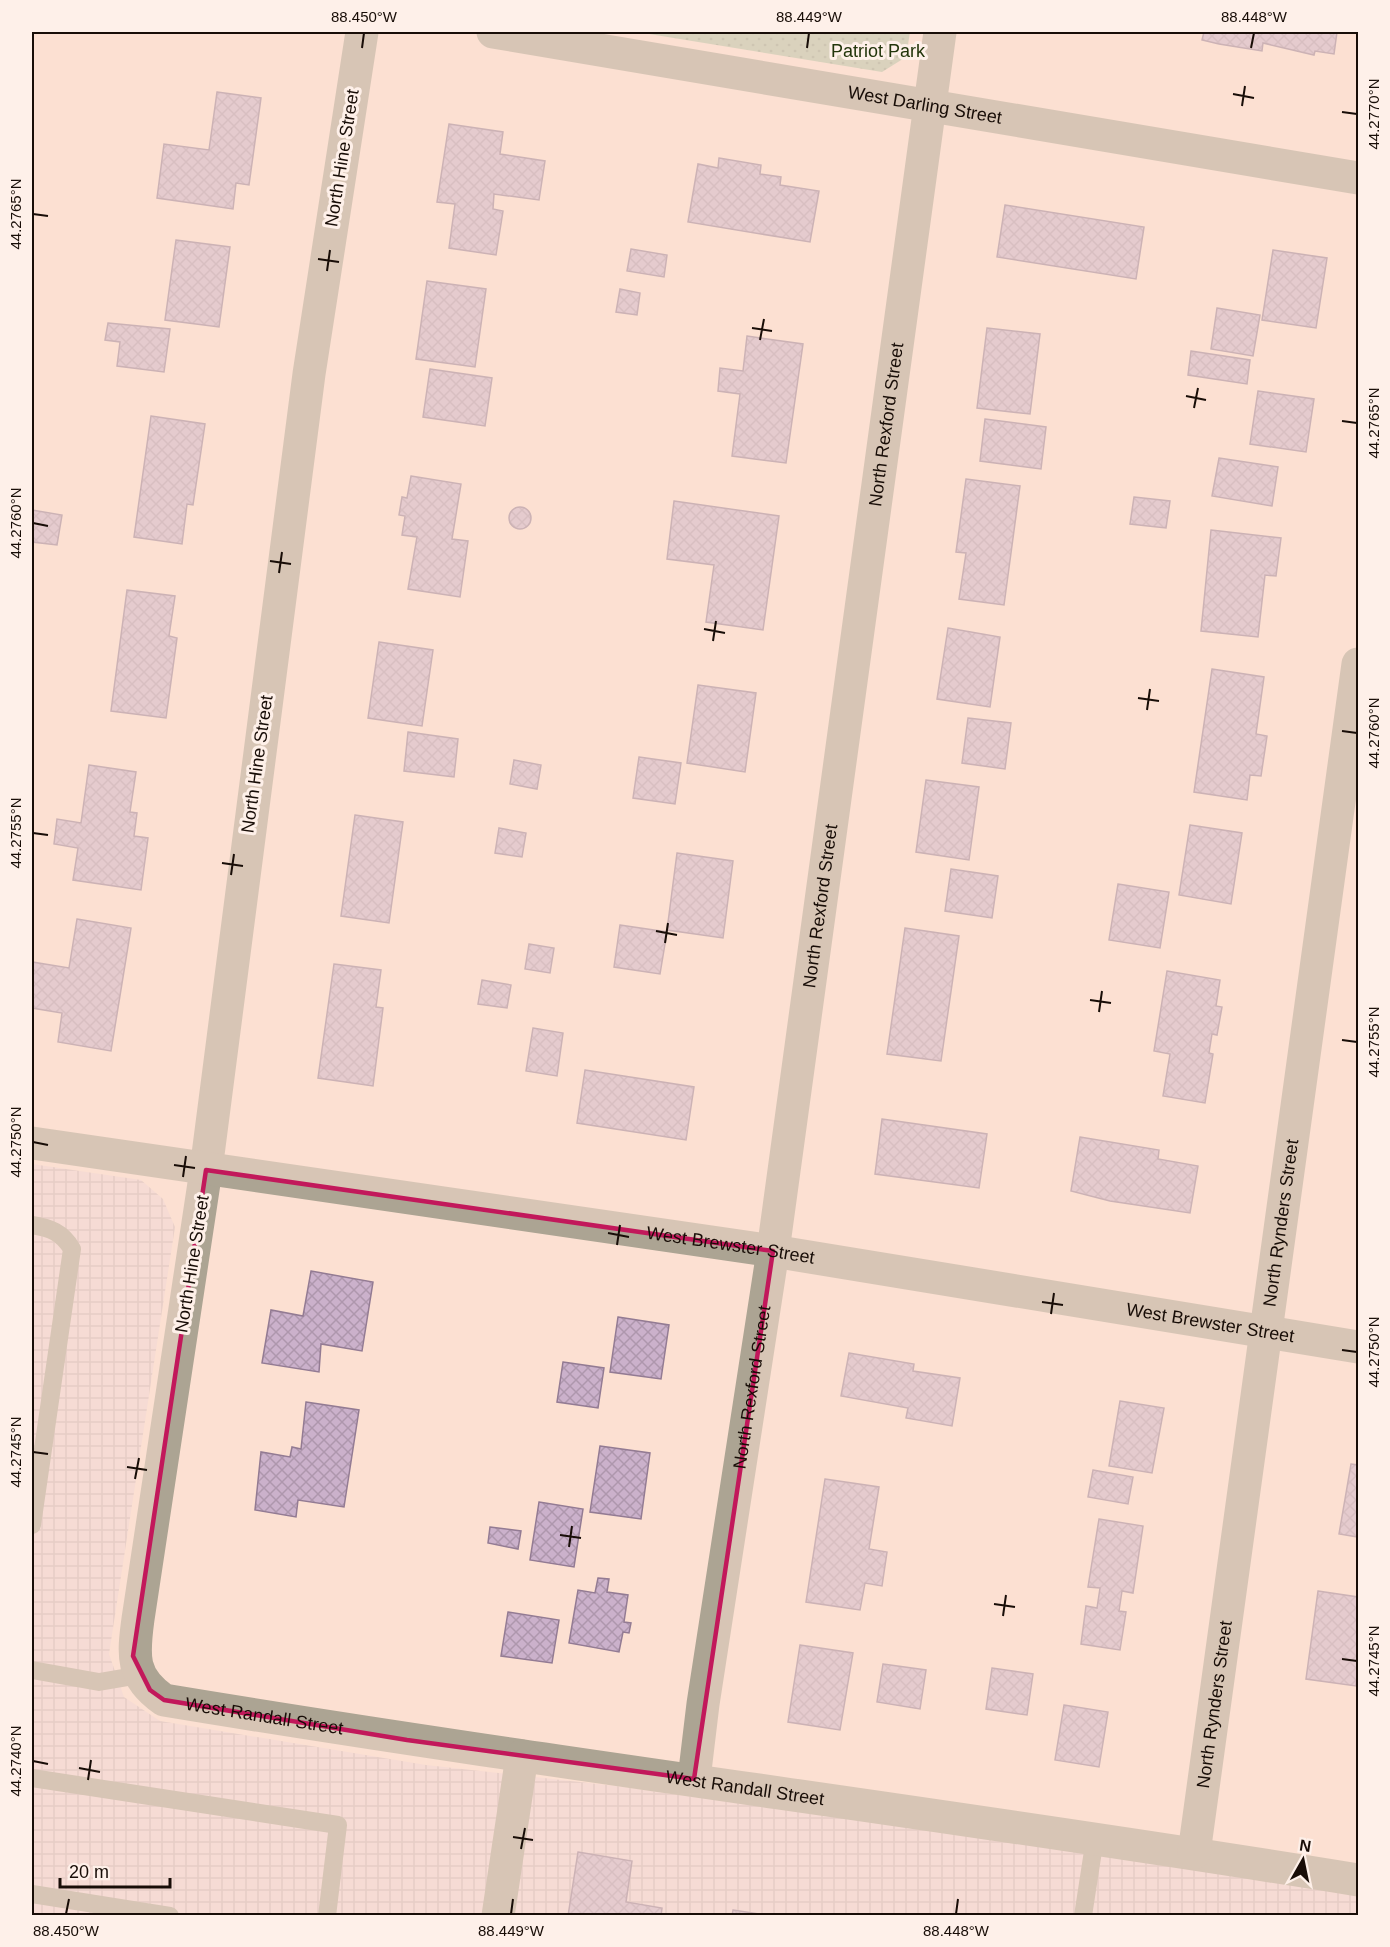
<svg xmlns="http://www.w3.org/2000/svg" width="1390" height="1947" font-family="Helvetica,sans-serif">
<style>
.industrial{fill:url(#industrial-grid)}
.grass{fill:url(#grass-dots)}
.building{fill:url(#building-cross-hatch);stroke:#937b93;stroke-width:1.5}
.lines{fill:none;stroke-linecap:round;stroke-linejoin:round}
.service{stroke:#aca493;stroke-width:18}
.minor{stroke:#aca493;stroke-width:33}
.marked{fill:none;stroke:#c2185b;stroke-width:4.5;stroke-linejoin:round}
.ticks{fill:none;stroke:#180d07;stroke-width:2}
.labels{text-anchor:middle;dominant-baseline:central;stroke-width:6;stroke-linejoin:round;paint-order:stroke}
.park-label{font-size:18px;fill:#22350b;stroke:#fef0e9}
.street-label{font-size:18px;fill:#180d07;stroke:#fef0e9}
.neatline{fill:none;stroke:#180d07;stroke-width:2}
.ticks-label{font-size:15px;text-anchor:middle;fill:#180d07}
</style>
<defs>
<pattern id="industrial-grid" width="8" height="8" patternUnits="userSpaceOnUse" patternTransform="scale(1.5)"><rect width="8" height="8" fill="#f0d5d7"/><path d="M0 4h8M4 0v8" fill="none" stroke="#cdb6b7"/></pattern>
<pattern id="grass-dots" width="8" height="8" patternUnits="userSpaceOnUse" patternTransform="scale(1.5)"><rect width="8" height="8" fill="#b2c1a4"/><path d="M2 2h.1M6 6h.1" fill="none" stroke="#98a58c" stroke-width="1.8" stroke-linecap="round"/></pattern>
<pattern id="building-cross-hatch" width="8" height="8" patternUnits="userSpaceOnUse" patternTransform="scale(1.5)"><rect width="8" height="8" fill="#cbb1cb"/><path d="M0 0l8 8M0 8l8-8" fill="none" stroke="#ae97ad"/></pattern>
</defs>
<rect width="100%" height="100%" fill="#fce0d2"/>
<path class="industrial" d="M32,1164L141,1180L163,1199L175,1227L109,1654L124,1697L160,1721L426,1765L616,1786L1358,1890V1916H32Z"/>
<path class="grass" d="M637,32H910L906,57L882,72Z"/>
<path class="building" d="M1204,32H1337L1334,54L1315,51L1314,55L1263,43L1262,51L1219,44L1202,40Z
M217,92L261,98L249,185L236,183L233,209L157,198L164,144L209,150Z
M449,124L503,132L500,154L545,161L539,200L494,194L493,209L503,211L496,255L449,248L455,204L437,202Z
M719,158L761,165L760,174L781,177L780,185L819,191L810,242L688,222L698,164L718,168Z
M1005,205L1144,227L1136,279L997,257Z
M176,240L230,247L219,327L165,320Z
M631,249L667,255L664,277L627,271Z
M1273,250L1327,258L1316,328L1262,320Z
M427,281L486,289L475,367L416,359Z
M620,289L640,293L637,315L616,312Z
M1217,308L1260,315L1253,356L1211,349Z
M108,323L170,329L164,372L117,366L120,342L105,340Z
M987,328L1040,334L1030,414L977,408Z
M747,336L803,344L786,463L732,456L740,394L718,391L720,368L743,371Z
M1191,351L1250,360L1247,384L1188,375Z
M430,369L492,378L485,426L423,417Z
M1258,391L1314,399L1306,452L1250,444Z
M151,416L205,424L193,505L187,504L182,544L134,537Z
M985,419L1046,427L1041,469L980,461Z
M1219,458L1278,467L1272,506L1212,496Z
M411,476L461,484L452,539L468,541L460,597L408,589L417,537L402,535L405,516L399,515L402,497L407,498Z
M966,479L1020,486L1004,605L959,599L966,553L956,552Z
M1134,497L1170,501L1166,528L1130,524Z
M674,501L779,516L763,630L706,622L714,565L667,559Z
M509 518a11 11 0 1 1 22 0a11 11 0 1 1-22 0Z
M32,510L62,515L57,545L32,542Z
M1211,530L1281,538L1276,576L1265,575L1258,637L1201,631Z
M127,590L175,596L169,636L177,638L166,718L111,711Z
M948,628L1000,637L990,707L937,699Z
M379,642L433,650L422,726L368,718Z
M1212,669L1264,677L1256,734L1267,736L1261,776L1250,775L1247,800L1194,792Z
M698,685L756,693L745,772L687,763Z
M968,718L1011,723L1005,769L962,763Z
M408,732L458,739L454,777L404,771Z
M639,757L681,763L675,804L633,798Z
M514,760L541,765L537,789L510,784Z
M89,765L136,772L130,812L137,813L134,836L148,838L141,890L73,880L78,848L54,844L57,819L81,823Z
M926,780L979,787L969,860L916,852Z
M355,815L403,822L389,923L341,916Z
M1190,825L1242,833L1231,904L1179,895Z
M499,828L526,833L522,857L495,853Z
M677,853L733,861L723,938L667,930Z
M951,869L998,876L992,918L945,911Z
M1118,884L1169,892L1160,948L1109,940Z
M77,919L131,928L111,1051L58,1042L62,1013L32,1008V962L69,968Z
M620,925L667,932L660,974L614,967Z
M905,928L959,936L941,1061L887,1054Z
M529,944L554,948L550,973L525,969Z
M334,964L381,970L376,1007L383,1008L373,1086L318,1078Z
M1167,971L1220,980L1216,1006L1222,1007L1217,1035L1212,1034L1209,1053L1213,1054L1205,1103L1163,1096L1170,1054L1154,1051Z
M482,980L511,985L507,1008L478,1004Z
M533,1028L563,1033L557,1076L526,1071Z
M585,1070L694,1087L686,1140L577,1123Z
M882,1119L987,1134L979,1188L875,1174Z
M1080,1137L1159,1150L1158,1159L1198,1166L1190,1213L1110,1201L1071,1191Z
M311,1271L373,1282L362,1351L321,1344L319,1372L262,1363L271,1310L303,1316Z
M618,1317L669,1325L661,1379L610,1372Z
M849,1353L914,1364L913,1371L960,1378L952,1426L906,1418L908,1408L841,1396Z
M563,1362L604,1368L598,1408L557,1402Z
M1120,1401L1164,1408L1152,1473L1109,1466Z
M306,1402L359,1410L344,1507L298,1500L296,1517L255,1510L261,1452L290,1457L292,1447L301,1449Z
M600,1446L650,1453L641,1519L590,1512Z
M1351,1464L1358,1465V1537L1339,1534Z
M1093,1470L1133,1477L1128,1504L1088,1497Z
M825,1479L879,1487L869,1549L887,1552L882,1586L865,1583L860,1610L806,1602Z
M539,1502L583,1509L574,1567L530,1560Z
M1099,1519L1143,1526L1133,1593L1122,1591L1119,1611L1126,1612L1120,1650L1081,1644L1086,1606L1097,1608L1100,1588L1088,1587Z
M490,1527L521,1531L518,1549L488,1543Z
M598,1578L609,1579L607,1592L628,1595L624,1622L631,1623L629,1633L623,1632L619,1652L569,1643L578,1590L595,1593Z
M1318,1591L1358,1597V1667L1356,1686L1306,1679Z
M508,1612L559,1620L552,1663L501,1656Z
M800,1645L853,1653L840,1730L788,1722Z
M883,1664L926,1670L920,1709L877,1702Z
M992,1668L1033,1674L1027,1715L986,1709Z
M1064,1705L1108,1712L1099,1767L1055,1760Z
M578,1852L632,1861L626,1902L662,1908L661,1916H568Z
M733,1910L772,1916H732Z"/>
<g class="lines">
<path class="service" d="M32,1225C50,1228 62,1232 72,1249L32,1525
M32,1670L99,1682L140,1675
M32,1778L338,1825L327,1916
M32,1894L170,1916
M1083,1916L1095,1838"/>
<g class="minor">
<path id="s1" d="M362,32L309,374L206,1170L138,1619C133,1656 131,1677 164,1700C562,1766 961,1815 1358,1880"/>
<path id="s2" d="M493,32L1358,178"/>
<path id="s3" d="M32,1143L773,1251L1358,1347"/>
<path id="s4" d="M694,1779L703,1704L773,1251L940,32"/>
<path id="s5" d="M1194,1853L1358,664"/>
<path d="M498,1916L522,1756"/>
</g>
</g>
<path d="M0 0H1390V1947H0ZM206,1170L773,1251L694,1779L407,1740L164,1700L150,1690L133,1656Z" fill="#fce0d2" fill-opacity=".55" fill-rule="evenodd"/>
<path class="marked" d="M206,1170L773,1251L694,1779L407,1740L164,1700L150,1690L133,1656Z"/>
<path class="ticks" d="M362,48L364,33M807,48L809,33M1251,48L1254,33M1233,94L1254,98M1242,106L1245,86M1342,112L1357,114M33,214L48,216M318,259L339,262M327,271L330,250M752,328L772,331M760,340L764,319M1186,396L1206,400M1194,408L1198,388M1342,421L1357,423M33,523L48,526M270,561L291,564M279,573L282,552M704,629L725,633M713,641L716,621M1138,698L1159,701M1147,710L1150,689M1342,731L1357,733M33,833L48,835M222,863L243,866M231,875L234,854M656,931L677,935M665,943L668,923M1090,1000L1111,1003M1099,1012L1102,991M1342,1040L1357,1042M33,1142L48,1145M174,1165L195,1168M183,1177L186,1156M608,1233L629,1237M617,1245L620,1225M1042,1302L1063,1305M1051,1314L1054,1293M1342,1350L1357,1352M33,1452L48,1454M127,1467L147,1470M135,1479L139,1458M560,1535L581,1538M569,1547L572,1526M994,1604L1015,1607M1003,1616L1006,1595M1342,1659L1357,1661M33,1761L48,1764M79,1768L100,1772M88,1780L91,1760M513,1837L533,1840M521,1849L525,1828M66,1914L69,1899M511,1914L513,1899M956,1914L958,1899"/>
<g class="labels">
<g class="park-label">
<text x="878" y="51">Patriot Park</text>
</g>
<g class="street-label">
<text stroke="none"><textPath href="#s2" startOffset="438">West Darling Street</textPath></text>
<text transform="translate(342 158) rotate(-81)">North Hine Street</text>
<text stroke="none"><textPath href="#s4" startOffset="1368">North Rexford Street</textPath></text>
<text transform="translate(257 764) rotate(-82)">North Hine Street</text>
<text stroke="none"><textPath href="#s4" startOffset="882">North Rexford Street</textPath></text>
<text stroke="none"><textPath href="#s5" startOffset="636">North Rynders Street</textPath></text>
<text stroke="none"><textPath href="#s3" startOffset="706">West Brewster Street</textPath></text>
<text transform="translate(192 1264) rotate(-81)">North Hine Street</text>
<text stroke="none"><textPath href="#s3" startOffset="1192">West Brewster Street</textPath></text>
<text stroke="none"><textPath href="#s4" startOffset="396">North Rexford Street</textPath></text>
<text stroke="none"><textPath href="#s5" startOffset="150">North Rynders Street</textPath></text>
<text stroke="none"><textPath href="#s1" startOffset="1796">West Randall Street</textPath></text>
<text stroke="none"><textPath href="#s1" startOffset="2282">West Randall Street</textPath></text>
</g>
</g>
<rect width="1390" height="1947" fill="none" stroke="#fef0e9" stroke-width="66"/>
<g transform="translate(1303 1860) rotate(9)" stroke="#fef0e9" stroke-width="4.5" paint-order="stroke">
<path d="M0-4.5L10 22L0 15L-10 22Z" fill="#180d07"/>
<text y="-9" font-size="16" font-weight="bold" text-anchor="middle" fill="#180d07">N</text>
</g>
<path d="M60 1878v9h110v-9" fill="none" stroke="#180d07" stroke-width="3"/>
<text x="69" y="1878" font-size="18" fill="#180d07" stroke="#fef0e9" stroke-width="4.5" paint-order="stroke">20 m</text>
<rect x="33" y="33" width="1324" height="1881" class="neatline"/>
<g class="ticks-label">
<text x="364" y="22">88.450°W</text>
<text x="809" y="22">88.449°W</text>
<text x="1254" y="22">88.448°W</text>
<text transform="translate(1374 114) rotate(-90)" y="5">44.2770°N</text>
<text transform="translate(16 214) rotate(-90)" y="5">44.2765°N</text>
<text transform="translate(1374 423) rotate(-90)" y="5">44.2765°N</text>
<text transform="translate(16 523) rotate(-90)" y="5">44.2760°N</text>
<text transform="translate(1374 733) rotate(-90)" y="5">44.2760°N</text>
<text transform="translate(16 833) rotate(-90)" y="5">44.2755°N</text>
<text transform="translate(1374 1042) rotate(-90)" y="5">44.2755°N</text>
<text transform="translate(16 1142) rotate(-90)" y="5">44.2750°N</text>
<text transform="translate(1374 1352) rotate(-90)" y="5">44.2750°N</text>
<text transform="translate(16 1452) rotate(-90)" y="5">44.2745°N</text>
<text transform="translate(1374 1661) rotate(-90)" y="5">44.2745°N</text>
<text transform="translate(16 1761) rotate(-90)" y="5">44.2740°N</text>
<text x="66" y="1936">88.450°W</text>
<text x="511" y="1936">88.449°W</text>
<text x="956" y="1936">88.448°W</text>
</g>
</svg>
